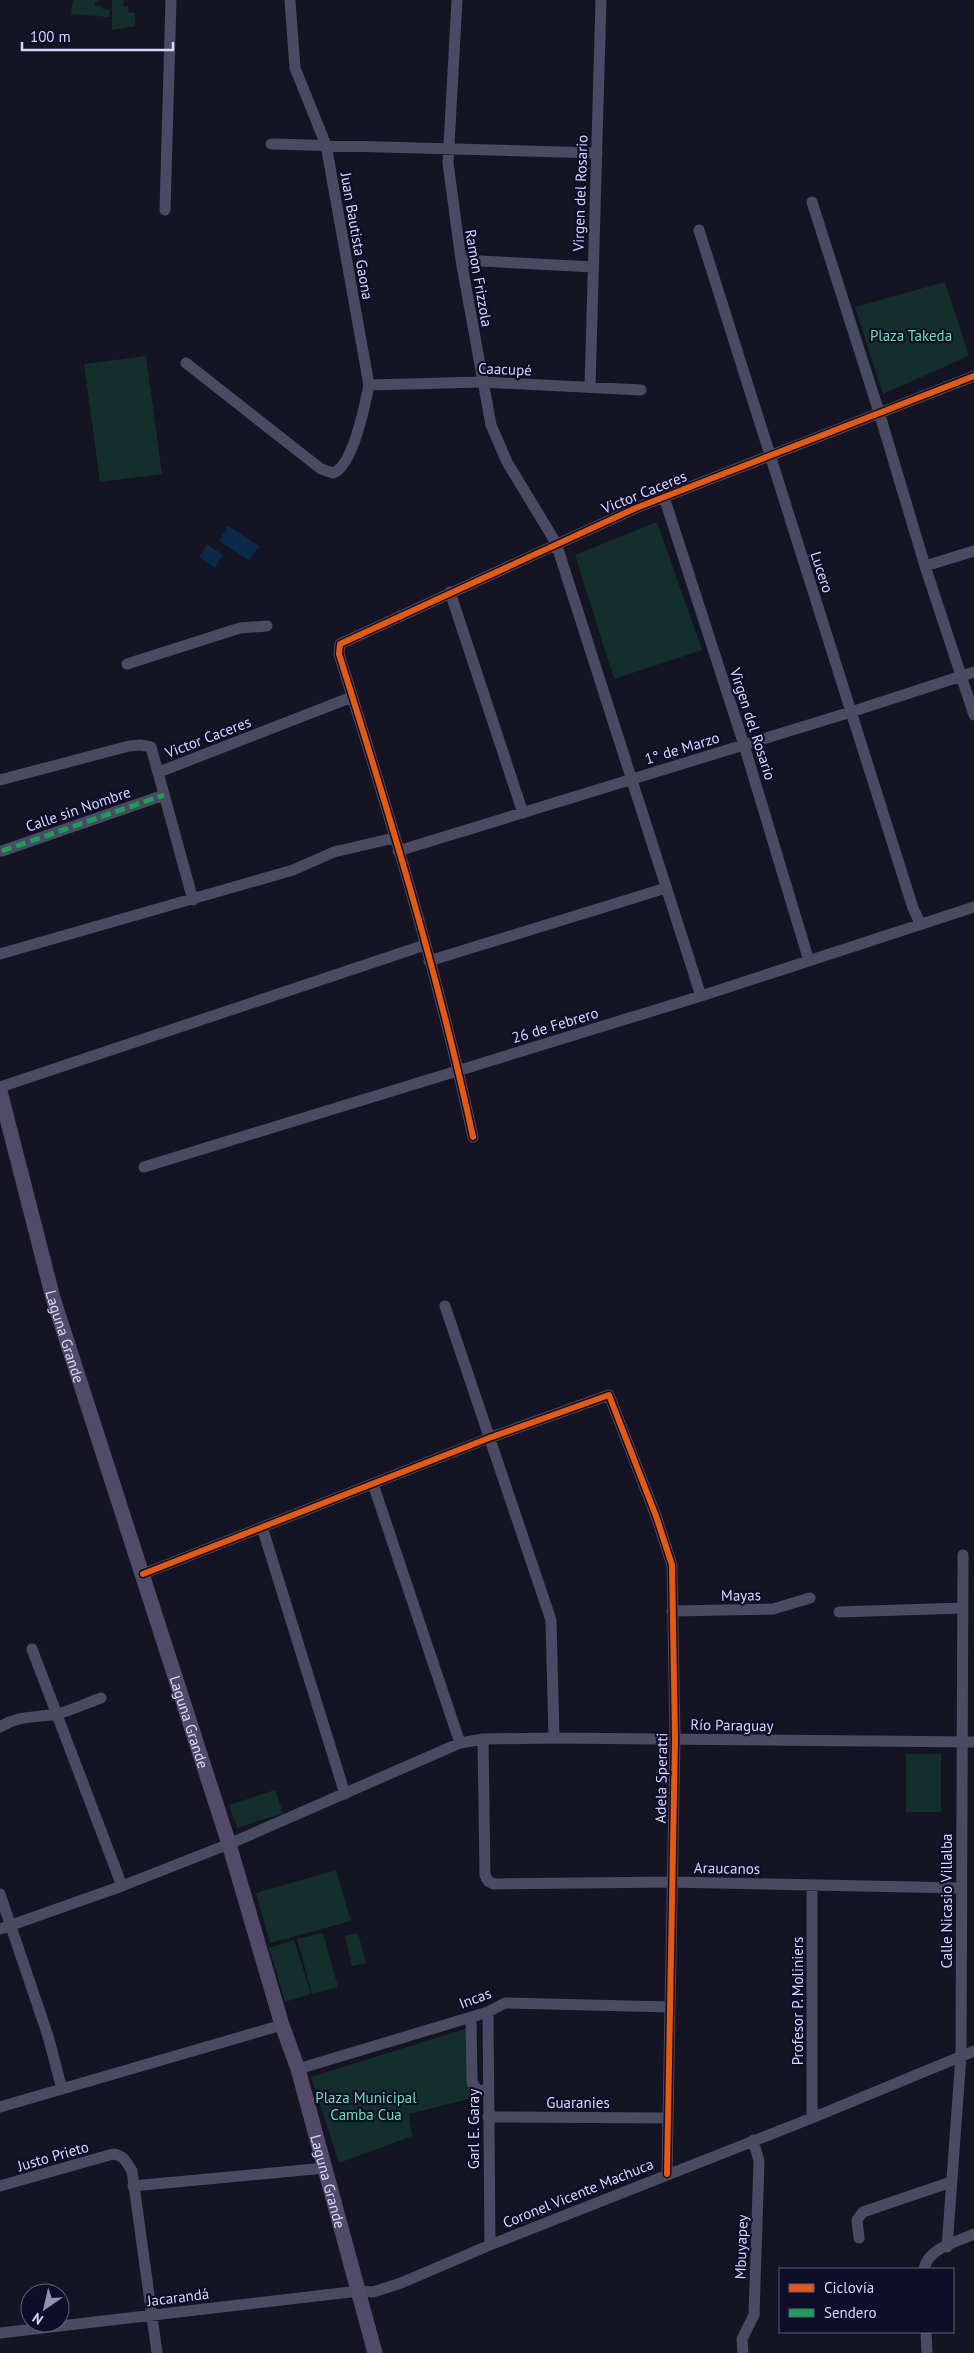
<svg xmlns="http://www.w3.org/2000/svg" width="974" height="2353" font-family="'PT Sans',sans-serif">
<style>
.green{fill:#122f2c}
.water{fill:#0b2a48}
.lines{fill:none;stroke-linecap:round;stroke-linejoin:round}
.minor{stroke:#494b63;stroke-width:11}
.major{stroke:#514b69;stroke-width:15}
.quiet{stroke:#1a9f57;stroke-width:5;stroke-dasharray:10 5;stroke-linecap:butt}
.cycleway-casing{stroke:#0f0e28;stroke-width:9}
.cycleway{stroke:#e8590c;stroke-width:6}
.labels{text-anchor:middle;dominant-baseline:central;stroke-width:4.5;stroke-linejoin:round;paint-order:stroke}
.street-label{font-size:15px;fill:#d6d7ff;stroke:#0f0e28}
.park-label{font-size:15px;fill:#5be6ae;stroke:#0f0e28}
</style>
<rect width="100%" height="100%" fill="#151422"/>
<path class="green" d="M73,0H100L95,2V6H102L103,9L110,10L109,17L71,14Z
M112,0H124L123,6H128V12L135,13V26L112,30Z
M945,282L969,356L883,394L855,307Z
M146,356L162,474L100,482L84,364Z
M657,522L702,650L614,679L575,555Z
M906,1754H941V1812H906Z
M275,1790L283,1813L237,1828L229,1805Z
M336,1870L351,1921L270,1943L256,1893Z
M323,1933L338,1987L312,1994L297,1939Z
M358,1933L366,1963L352,1966L345,1936Z
M294,1940L311,1994L285,2002L269,1948Z
M471,2027L480,2096L409,2114L412,2136L339,2163L311,2077Z"/>
<path class="water" d="M228,526L259,546L249,560L219,541Z
M207,544L223,555L215,568L199,557Z"/>
<g class="lines">
<path class="minor" d="M457,0L448,163L461,260L491,425L507,462L556,543L701,996
M271,144L597,153
M812,202L879,412L925,566L974,715
M165,210L171,0
M699,230L913,908L920,923
M461,260L593,267
M186,363L321,469L333,473C353,466 365,405 369,385L326,145L295,68L290,0
M369,385L482,382L641,390
M590,387L601,0
M664,497L744,745L809,961
M925,566L974,551
M450,592L523,813
M127,664L240,628L267,626
M159,772L352,697
M0,780L129,746L141,745L151,747L193,900
M2,851L164,795
M398,851L851,712L974,672
M0,954L293,870L334,852L394,838
M429,961L666,888
M0,1087L425,945
M473,1137C438,974 389,813 339,654L340,644L636,508L974,376
M144,1167L701,996L974,907
M445,1306L551,1620L554,1738
M373,1484L460,1743
M262,1527L345,1794
M143,1574L489,1438L609,1395L656,1516L672,1565L675,1739L667,2174
M672,1611L773,1609L810,1598
M839,1612L963,1608
M32,1649L122,1886
M0,1727C18,1715 36,1718 56,1714C71,1711 86,1703 101,1698
M483,1739L485,1875L488,1881L494,1884L672,1882L960,1888
M812,1885V2118
M0,1894L48,2036L62,2089
M0,1929L122,1886L229,1844L460,1743L483,1739L554,1738L974,1742
M488,2012L490,2245
M471,2017L472,2082L477,2090L488,2091
M298,2069L488,2012L505,2003L670,2007
M0,2107L282,2025
M488,2117L668,2118
M0,2186L113,2154C124,2155 127,2163 132,2171L157,2353
M133,2186L325,2168
M859,2238L857,2220L863,2212L951,2182
M947,2247L961,2056L963,1555
M924,2269C928,2248 956,2242 974,2234
M926,2332L927,2353
M0,2333L359,2291L373,2292L401,2283L490,2245L812,2118L974,2051
M743,2353L742,2339L754,2315L759,2161L753,2140"/>
<path class="major" id="s1" d="M0,1091L53,1298L229,1844L282,2025L298,2069L375,2353"/>
<path class="quiet" d="M2,851L164,795"/>
<g class="cycleway-casing">
<path id="cycleway" d="M473,1137C438,974 389,813 339,654L340,644L636,508L974,376
M143,1574L489,1438L609,1395L656,1516L672,1565L675,1739L667,2174"/>
</g>
<use href="#cycleway" class="cycleway"/>
</g>
<g class="labels">
<g class="street-label">
<text transform="translate(580 193) rotate(-88)">Virgen del Rosario</text>
<text transform="translate(357 236) rotate(80)">Juan Bautista Gaona</text>
<text transform="translate(479 278) rotate(80)">Ramon Frizzola</text>
<text transform="translate(505 369) rotate(2)">Caacupé</text>
<text transform="translate(644 492) rotate(-22)">Victor Caceres</text>
<text transform="translate(822 572) rotate(72)">Lucero</text>
<text transform="translate(753 724) rotate(72)">Virgen del Rosario</text>
<text transform="translate(208 737) rotate(-21)">Victor Caceres</text>
<text transform="translate(682 748) rotate(-17)">1° de Marzo</text>
<text transform="translate(78 809) rotate(-19)">Calle sin Nombre</text>
<text transform="translate(555 1025) rotate(-17)">26 de Febrero</text>
<text stroke="none"><textPath href="#s1" startOffset="254">Laguna Grande</textPath></text>
<text transform="translate(741 1595) rotate(-1)">Mayas</text>
<text stroke="none"><textPath href="#s1" startOffset="659">Laguna Grande</textPath></text>
<text transform="translate(732 1725) rotate(1)">Río Paraguay</text>
<text transform="translate(661 1778) rotate(-89)">Adela Speratti</text>
<text transform="translate(727 1868) rotate(1)">Araucanos</text>
<text transform="translate(946 1901) rotate(-90)">Calle Nicasio Villalba</text>
<text transform="translate(475 1998) rotate(-21)">Incas</text>
<text transform="translate(797 2001) rotate(-90)">Profesor P. Moliniers</text>
<text x="578" y="2102">Guaranies</text>
<text transform="translate(473 2129) rotate(-90)">Garl E. Garay</text>
<text transform="translate(53 2156) rotate(-16)">Justo Prieto</text>
<text stroke="none"><textPath href="#s1" startOffset="1139">Laguna Grande</textPath></text>
<text transform="translate(578 2193) rotate(-22)">Coronel Vicente Machuca</text>
<text transform="translate(741 2247) rotate(-88)">Mbuyapey</text>
<text transform="translate(178 2297) rotate(-7)">Jacarandá</text>
</g>
<g class="park-label">
<text x="911" y="335">Plaza Takeda</text>
<text x="366" y="2097">Plaza Municipal<tspan x="366" dy="17">Camba Cua</tspan></text>
</g>
</g>
<rect x="779" y="2268" width="175" height="65" fill="#0f0e28" stroke="#5f5e7e"/>
<rect x="789" y="2284" width="25" height="8" fill="#e8590c" stroke="#5f5e7e"/>
<text x="824" y="2293" font-size="15" fill="#d6d7ff">Ciclovía</text>
<rect x="789" y="2309" width="25" height="8" fill="#1a9f57" stroke="#5f5e7e"/>
<text x="824" y="2318" font-size="15" fill="#d6d7ff">Sendero</text>
<g transform="translate(45 2308) rotate(214)"><circle r="24" fill="#0f0e28" stroke="#5f5e7e"/>
<path d="M0-4L9 19L0 12L-9 19Z" fill="#9293b2"/>
<text y="-8" font-size="14" font-weight="bold" text-anchor="middle" fill="#d6d7ff">N</text>
</g>
<path d="M22 42v8h151v-8" fill="none" stroke="#d6d7ff" stroke-width="2.5"/>
<text x="30" y="42" font-size="15" fill="#d6d7ff" stroke="#0f0e28" stroke-width="4" paint-order="stroke">100 m</text>
</svg>
